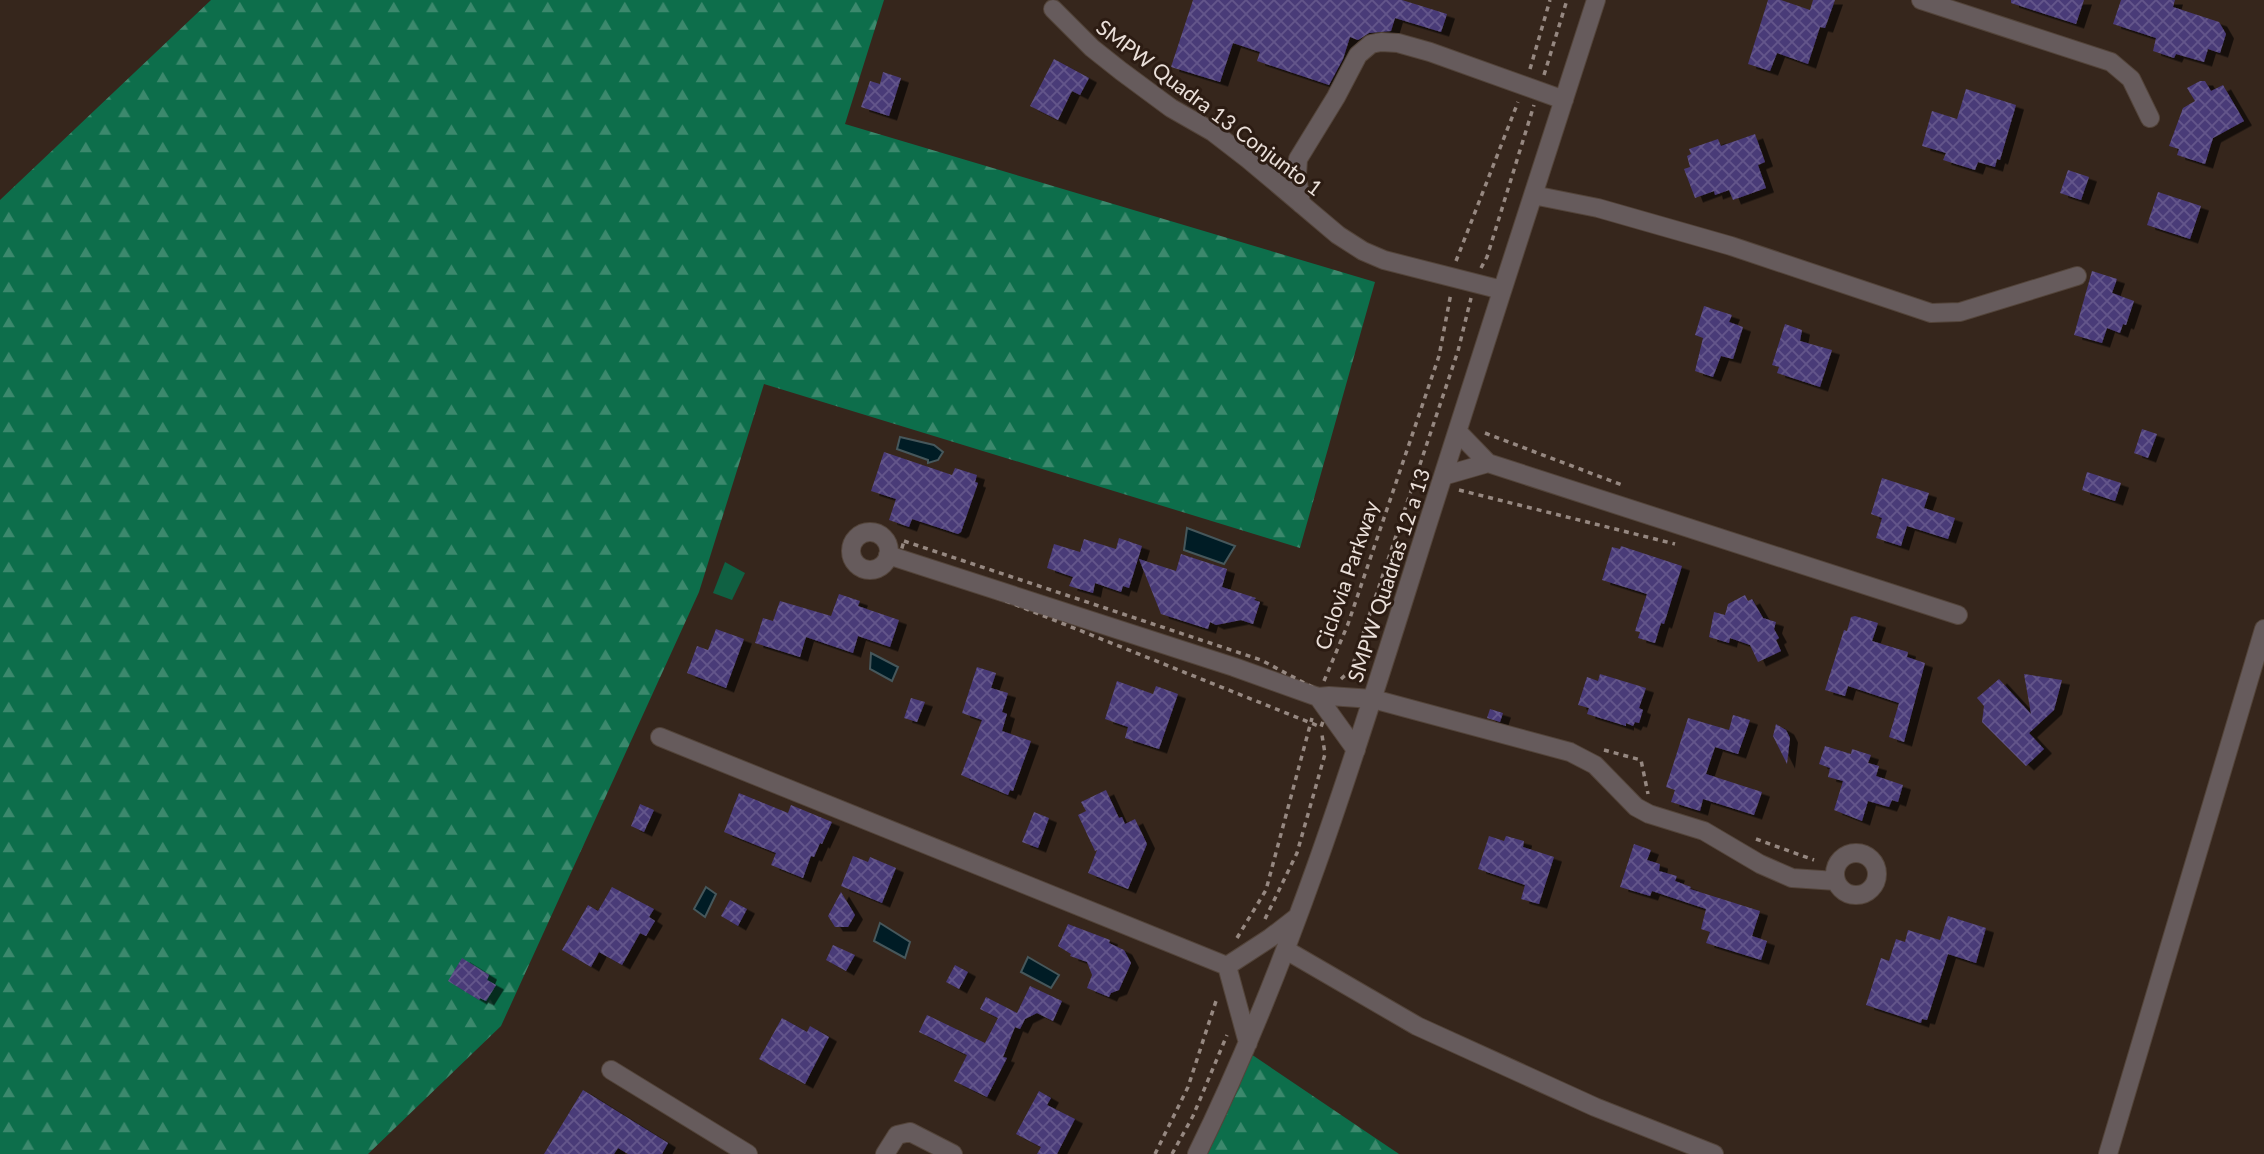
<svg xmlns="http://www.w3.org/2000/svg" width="2264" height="1154" font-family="Lato,sans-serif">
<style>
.forest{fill:url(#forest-firs)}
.pitch{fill:#106143}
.water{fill:#001c25;stroke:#46575b;stroke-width:2}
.building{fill:url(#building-cross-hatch);filter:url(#shadow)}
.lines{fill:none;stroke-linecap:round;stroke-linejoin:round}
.minor-casing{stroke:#53443a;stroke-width:20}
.path{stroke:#968881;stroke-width:3.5;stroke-dasharray:5 5;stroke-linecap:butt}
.minor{stroke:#665b5c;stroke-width:18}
.labels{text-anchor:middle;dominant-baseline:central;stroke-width:6;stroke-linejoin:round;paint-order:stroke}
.street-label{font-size:21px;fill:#ebe0da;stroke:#2c1c13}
</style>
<defs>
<pattern id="forest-firs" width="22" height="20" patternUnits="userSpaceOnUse" patternTransform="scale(1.75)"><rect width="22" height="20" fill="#0d6e4b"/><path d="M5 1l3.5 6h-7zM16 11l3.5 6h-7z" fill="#3c896d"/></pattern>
<pattern id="building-cross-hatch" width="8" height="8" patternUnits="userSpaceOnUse" patternTransform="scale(1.75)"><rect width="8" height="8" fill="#4a3b78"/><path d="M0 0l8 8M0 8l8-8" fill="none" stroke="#64578b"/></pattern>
<filter id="shadow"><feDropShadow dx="8" dy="4.5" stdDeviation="0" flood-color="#0009"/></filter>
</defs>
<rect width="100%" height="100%" fill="#36261c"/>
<path class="forest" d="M211,0H884L845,124L1375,282L1300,548L764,384L699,592L501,1026L368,1154H0V200Z
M1245,1050L1399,1154H1190Z"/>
<path class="pitch" d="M725,562L745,573L732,600L713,593Z"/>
<path class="water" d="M900,437L934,445L943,452L938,460L928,463V460L897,449Z
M1187,528L1235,546L1224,564L1184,550Z
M871,653L898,667L892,681L870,669Z
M706,887L716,894L705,917L694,909Z
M880,923L910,942L905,958L874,941Z
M1028,957L1059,975L1051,988L1021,972Z"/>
<path class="building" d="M1193,0H1402L1447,14L1441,32L1395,18L1391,31L1369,33L1358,40L1350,37L1343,59L1329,85L1257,61L1260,52L1233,43L1220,82L1171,67Z
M1768,0H1781L1810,10L1813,0H1835L1825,28L1820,27L1808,64L1777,53L1770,71L1748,64Z
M2011,0H2084L2076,24L2011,3Z
M2121,0H2175L2173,7L2219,22L2226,34L2220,53L2208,49L2204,62L2176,54L2174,58L2153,51L2156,38L2113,24Z
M1054,59L1089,78L1080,95L1072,91L1058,120L1030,106Z
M883,72L901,78L889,116L861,107L870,81L880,84Z
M2200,81H2205L2211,91L2223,85L2244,121L2213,138L2205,164L2177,155L2179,149L2169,146L2183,108L2195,101L2187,88Z
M1966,89L2016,105L2000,160L1997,159L1995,167L1978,162L1975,170L1943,160L1946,153L1922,146L1932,111L1957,119Z
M1755,134L1765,162L1758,165L1766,188L1733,200L1729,190L1715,195L1714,191L1695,198L1684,169L1690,167L1687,156L1691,154L1689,149L1718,139L1721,146Z
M2068,170L2089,177L2081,200L2060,193Z
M2158,192L2201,206L2190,239L2147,225Z
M2092,271L2117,279L2112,293L2134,301L2126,325L2123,324L2120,333L2107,328L2102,343L2074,335Z
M1704,306L1732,315L1729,322L1743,327L1733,359L1721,356L1713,377L1695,371L1703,338L1695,335Z
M1785,324L1802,330L1800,341L1832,350L1820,387L1777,373L1779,367L1772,365Z
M2142,429L2157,434L2148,458L2134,453Z
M884,452L952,475L955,468L977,475L975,482L978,483L961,532L958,534L912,519L909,527L889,520L896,499L871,491Z
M2087,472L2121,483L2115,501L2082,490Z
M1882,478L1929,493L1924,508L1955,518L1948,539L1907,526L1901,546L1876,538L1882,518L1871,514Z
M1119,538L1142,546L1129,588L1123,586L1121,592L1095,583L1093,593L1069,586L1073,577L1047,568L1054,544L1080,552L1084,539L1116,549Z
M1621,546L1682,566L1664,624L1661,623L1655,643L1638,638L1640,632L1635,631L1647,594L1602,580L1612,547L1620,549Z
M1181,554L1227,569L1222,587L1256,598L1254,600L1260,602L1253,624L1241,620L1216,625L1210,622L1208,629L1161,614L1139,559L1176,571Z
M839,594L860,601L858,606L899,620L890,647L858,636L853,653L806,637L800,657L755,643L763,618L773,621L780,601L831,616Z
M1745,595L1748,601L1752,599L1763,618L1776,622L1774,629L1779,638L1776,640L1781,651L1758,662L1750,645L1730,638L1729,643L1709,637L1714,612L1725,615L1728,604Z
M1855,616L1878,623L1872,641L1908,652L1907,657L1925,663L1904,742L1889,737L1899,703L1848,686L1845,696L1825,690L1844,630L1847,631L1851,617Z
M716,629L744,639L726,688L687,673L697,646L708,650Z
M977,667L996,673L991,688L1008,693L1002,712L1007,714L1002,731L1031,741L1013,791L1010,790L1008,795L961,775L982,720L962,713Z
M1600,674L1646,688L1639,708L1643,710L1639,723L1635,722L1633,726L1626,723V726L1587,714L1589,708L1578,705L1587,677L1598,681Z
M2024,674L2062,680L2054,710L2029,733L2044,749L2026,766L1982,722L1984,706L1977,698L1999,679L2031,714Z
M1117,681L1153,694L1156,686L1178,694L1159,749L1125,738L1128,727L1105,719Z
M911,698L925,702L917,722L904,718Z
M1490,709L1503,713L1500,722L1487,718Z
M1733,715L1750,720L1738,754L1715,747L1706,774L1762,792L1754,815L1703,799L1700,811L1671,802L1675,790L1666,787L1688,718L1729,730Z
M1776,724L1786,730L1790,738L1787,764L1773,736Z
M1825,746L1851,754L1852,749L1871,755L1868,763L1879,766L1876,776L1903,785L1898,802L1892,800L1889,807L1868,801L1862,821L1834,810L1843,781L1828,777L1830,768L1819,764Z
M1106,790L1119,818L1122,817L1125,824L1135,819L1147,844L1128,889L1088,873L1097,850L1095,851L1078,815L1086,811L1081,802Z
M739,793L788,813L791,805L832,822L822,844L820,843L814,857L811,856L803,878L771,865L776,853L724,832Z
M640,804L654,810L644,832L631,826Z
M1034,812L1049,818L1038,848L1022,842Z
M1489,836L1504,841L1506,836L1524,841L1523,847L1554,857L1539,904L1521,899L1525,885L1478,869Z
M1634,844L1651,850L1647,860L1660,864L1659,871L1677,876L1675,881L1691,887L1690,889L1760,911L1752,936L1767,941L1761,960L1706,943L1710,932L1701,929L1706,909L1652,891L1650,896L1620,887Z
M853,856L868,862L870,857L896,868L882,903L841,886Z
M612,887L654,909L649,917L655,921L646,936L640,933L622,965L599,952L591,967L562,950L588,905L598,911Z
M841,892L855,915L848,927H835L828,916Z
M730,900L747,909L738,926L721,916Z
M1948,916L1986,928L1976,963L1948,954L1927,1020L1922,1019L1921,1023L1866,1005L1881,958L1889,961L1896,939L1905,942L1908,930L1940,940Z
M1068,924L1110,940L1109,943L1124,950L1131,963L1119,990L1111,993L1109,997L1087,988L1092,975L1087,962L1070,956L1071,954L1058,946Z
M833,945L855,955L846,971L826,960Z
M462,958L489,975L487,980L496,985L486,1001L480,998L479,1000L448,981Z
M955,965L968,972L959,989L946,982Z
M1030,986L1062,1001L1053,1021L1037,1013L1025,1019L1020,1029L1015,1027L1003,1057L1007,1058L987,1097L954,1081L967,1055L919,1032L927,1015L985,1043L998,1018L980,1009L986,997L1017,1013Z
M782,1018L807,1032L810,1026L829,1037L805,1084L759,1059Z
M583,1090L668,1143L662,1154H628L618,1148L614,1154H544Z
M1039,1091L1051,1098L1047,1105L1075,1119L1057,1154H1037L1041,1147L1016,1134Z"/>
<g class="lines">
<g class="minor-casing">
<path id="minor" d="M1921,0L2111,62L2131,79L2150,118
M1053,9L1092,48L1121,71L1171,108L1213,132L1248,159L1338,235L1363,251L1384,260L1502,290
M1533,195L1598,208L1731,246L1931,313L1960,312L2077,276
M1301,204L1297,175L1298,159L1336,97L1358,55L1371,44L1381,42L1398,43L1430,52L1564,100
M1458,432L1488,463L1958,615
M1443,476L1488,463
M851 551a19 19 0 1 1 38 0a19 19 0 1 1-38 0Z
M888,555L1234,667L1318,697L1329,696L1373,699L1570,752L1595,765L1636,807L1649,814L1704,831L1760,864L1792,878L1836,881
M1318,697L1356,750
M660,737L1227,966
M1835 874a21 21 0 1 1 42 0a21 21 0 1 1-42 0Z
M1286,950L1417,1026L1595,1107L1714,1154
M1227,966L1270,938L1296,918
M1227,966L1248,1043
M611,1070L748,1154
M885,1154L897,1135L910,1132L953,1154
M1197,1154C1295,954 1360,739 1427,526C1482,350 1540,176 1596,0
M2108,1154L2264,629"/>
</g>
<path class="path" d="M1530,69L1550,0
M1544,75L1567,0
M1456,261L1518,102
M1481,268L1487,257L1534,105
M1485,433L1622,485
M1459,490L1675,544
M904,541L1261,660L1329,696L1327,710L1321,727L899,558Z
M1341,679L1351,670L1458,351L1471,298
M1324,681L1348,624L1439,356L1451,293
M1604,750L1641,760L1648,794
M1756,839L1814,860
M1265,919L1297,853L1325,754L1322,735
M1237,938L1266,890L1312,718
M1155,1154L1188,1087L1217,998
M1172,1154L1193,1116L1227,1035"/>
<use href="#minor" class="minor"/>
</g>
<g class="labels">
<g class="street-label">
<text transform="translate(1210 107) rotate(37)">SMPW Quadra 13 Conjunto 1</text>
<text transform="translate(1346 575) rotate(-71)">Ciclovia Parkway</text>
<text transform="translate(1388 575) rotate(-72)">SMPW Quadras 12 a 13</text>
</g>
</g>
</svg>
